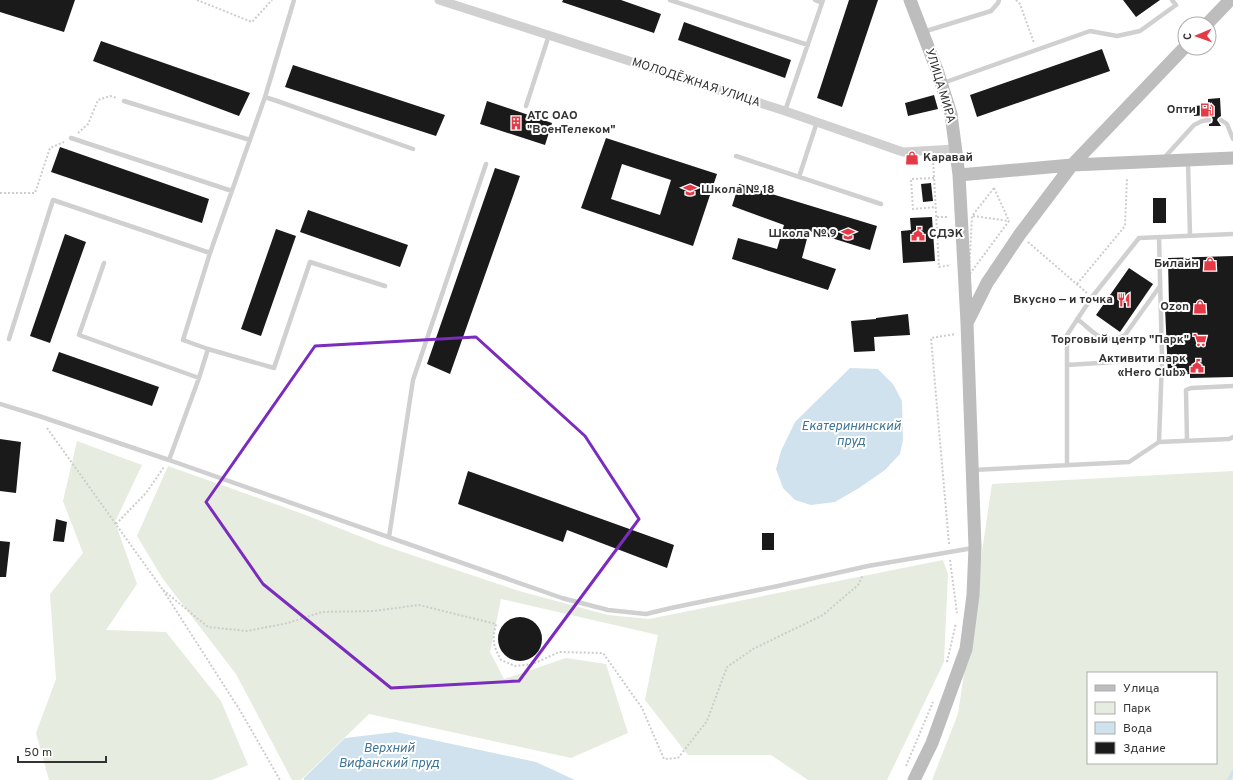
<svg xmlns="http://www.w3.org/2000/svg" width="1233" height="780" font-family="Overpass,sans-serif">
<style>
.green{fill:#e6ecdf;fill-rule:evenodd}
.water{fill:#cfe2ee}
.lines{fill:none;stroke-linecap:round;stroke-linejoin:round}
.stream{stroke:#cfe2ee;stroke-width:3.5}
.building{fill:#1a1a1a;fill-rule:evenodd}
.path{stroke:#cdcdcd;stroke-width:2;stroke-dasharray:2 2;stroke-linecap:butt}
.lane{stroke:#d0d0d0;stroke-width:4.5}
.street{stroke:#d0d0d0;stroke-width:9}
.secondary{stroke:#bdbdbd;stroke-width:13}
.marked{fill:none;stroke:#7b2cbf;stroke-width:3;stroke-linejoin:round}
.labels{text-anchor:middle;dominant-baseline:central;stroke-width:4;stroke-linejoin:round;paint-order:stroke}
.street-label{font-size:12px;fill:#333;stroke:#fff}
.poi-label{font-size:12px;font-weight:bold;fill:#333;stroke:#fff;text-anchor:end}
.water-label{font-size:13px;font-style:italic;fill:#3f7597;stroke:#fff}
</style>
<rect width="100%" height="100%" fill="#fff"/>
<path class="green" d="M77,441L142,465L115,522L137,584L106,630L166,632L221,701L248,765L212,780H49L36,733L56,679L50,594L83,553L63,501Z
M168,466L303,514L382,545L519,591L608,615L649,619L943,560L948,574L944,662L887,780H808L771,755H688L645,700L658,635L501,599L490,652L504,679L566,658L606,664L628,733L571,758L369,714L301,780H292L236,674L163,579L137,536Z
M1233,471V780H932L958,714L992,484ZM1088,673H1216V763H1088Z"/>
<path class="water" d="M850,368L878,369L893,384L902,401L903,440L900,454L885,470L859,488L835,502L811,505L795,500L783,488L776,469L781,451L795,422Z
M396,732L536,762L575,780H304V778L345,738Z"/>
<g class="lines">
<path class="stream" d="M1229,780L1233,772"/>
</g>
<path class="building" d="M0,0H75L64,32L0,12Z
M563,0H621L661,14L654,33L562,2Z
M849,0H878L842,107L817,98Z
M1123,0H1160L1136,17Z
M684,22L791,60L785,78L678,40Z
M101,41L250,93L239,116L93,61Z
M1102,49L1110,71L977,117L970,95Z
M293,65L445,115L436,136L285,87Z
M934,95L938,109L908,116L905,103Z
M1220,98L1221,116L1218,118L1217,120L1221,126H1209V124L1212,123L1213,120L1212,117L1208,116V115L1194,116L1193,106L1208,105V99Z
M487,101L552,123L545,145L480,124Z
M606,138L717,174L693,246L581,208ZM622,164L671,180L660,215L611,199Z
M60,147L209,199L202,223L51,172Z
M495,168L520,176L450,374L427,364Z
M931,183L933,201L923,202L921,184Z
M739,184L877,226L870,250L809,231L802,258L836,269L828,290L732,259L738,238L777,249L784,225L732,206Z
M1153,198H1166V223H1153Z
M308,210L408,245L400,267L300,232Z
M932,217L935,261L903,263L901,231L911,230L910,218Z
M276,229L296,236L261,336L241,329Z
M65,234L86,242L50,343L30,336Z
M1233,256V377L1190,378V374L1168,375L1165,307L1169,306L1168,258Z
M1129,268L1153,284L1120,332L1096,315Z
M908,314L910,335L874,337L875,351L854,352L851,321L876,319V318Z
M59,352L159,387L152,406L52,371Z
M0,439L21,442L16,493L0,491Z
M468,471L674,545L667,568L567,530L563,542L458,504Z
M56,519L67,522L64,542L53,541Z
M762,533H774V550H762Z
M0,541L10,542L6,577H0Z
M498 639a22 22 0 1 1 44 0a22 22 0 1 1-44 0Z"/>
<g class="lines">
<path class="path" d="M197,0L252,22L272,0
M1016,0L1020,4L1034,43
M78,133L88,124L98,100L110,96L117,98
M933,159L939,267L951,265
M934,178L911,179L913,209L936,207
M994,188L1009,221L969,275L972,216Z
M0,193H35L50,148L64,142
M973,216L1009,221
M937,217H949
M1028,242L1087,293
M1077,284L1125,226L1127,178
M47,428L163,590L241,712L280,780
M116,524L146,493L164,467
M949,544L931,338L956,334
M950,560L957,613
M163,590L208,627L247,631L288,623L322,612L373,611L419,605L496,624C492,641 493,645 501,660L515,666L533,664L559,652L603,653L642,708L664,759L678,758L707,721L727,667L753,649L823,615L858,585L863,575
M947,662L956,623
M906,766L933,702"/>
<path class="lane" d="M294,0L265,97L280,102L413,149
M670,0L808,45
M815,0L822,3
M923,32L991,11L998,3L999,0
M943,83L1090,31L1117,36L1140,31L1176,5L1172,0
M265,97L210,253L183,340L208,349L199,378L169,460L562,598L608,610L646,614L671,608L778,586L868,566L973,548
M124,101L250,140
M526,106L549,35
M785,111L823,0
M1221,120L1227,124L1233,139
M71,138L232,191
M736,156L881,204
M1164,158L1194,125L1202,121L1209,120
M1188,162L1190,235
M799,177L817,122
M104,263L79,335L199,378
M1077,319C1083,323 1094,334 1100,337C1108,340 1119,339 1125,335L1160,286
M9,339L53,200L210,253
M208,349L274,368L310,262L385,286
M1067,365L1162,359
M0,404L39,416L169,460
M1187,441L1186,390L1191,388L1233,386
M1159,442L1162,359L1159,237
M1067,465V335L1092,297L1139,238L1233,234
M973,470L1129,462L1159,442L1229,439L1233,437
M389,537L413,380L486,164"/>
<path class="street" d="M439,0L785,111L903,152L955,149"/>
<path class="secondary" d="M910,0L937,70L951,114L959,175L967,323L975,547L973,595L966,649L932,743L914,780
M1207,24L1230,0
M959,175L1072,165L1233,158
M968,321L987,283L1020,234L1072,165L1185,47"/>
</g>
<path class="marked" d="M476,337L585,436L639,519L519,681L391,688L263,584L206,502L315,346Z"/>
<defs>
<g id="fuel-bare" transform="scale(1.08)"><path d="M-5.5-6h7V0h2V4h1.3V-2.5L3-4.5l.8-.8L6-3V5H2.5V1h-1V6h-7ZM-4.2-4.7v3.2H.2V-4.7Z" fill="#e63946" stroke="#fff" stroke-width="2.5" paint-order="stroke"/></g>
<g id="building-bare" transform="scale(1.08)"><path d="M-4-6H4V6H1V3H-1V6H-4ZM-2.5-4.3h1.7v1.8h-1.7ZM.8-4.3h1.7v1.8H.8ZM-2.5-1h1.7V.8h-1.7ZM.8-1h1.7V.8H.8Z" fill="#e63946" stroke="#fff" stroke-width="2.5" paint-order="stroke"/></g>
<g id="shop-bare" transform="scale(1.08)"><path d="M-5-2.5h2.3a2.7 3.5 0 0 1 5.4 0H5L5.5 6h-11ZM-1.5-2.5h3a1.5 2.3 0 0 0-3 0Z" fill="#e63946" stroke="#fff" stroke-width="2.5" paint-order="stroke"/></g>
<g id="school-bare" transform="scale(1.08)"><path d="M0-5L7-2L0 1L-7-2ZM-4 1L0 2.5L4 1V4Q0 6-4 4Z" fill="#e63946" stroke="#fff" stroke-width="2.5" paint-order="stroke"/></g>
<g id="civic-bare" transform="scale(1.08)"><path d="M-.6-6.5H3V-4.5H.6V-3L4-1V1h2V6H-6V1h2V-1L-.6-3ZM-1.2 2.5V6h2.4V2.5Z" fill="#e63946" stroke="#fff" stroke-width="2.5" paint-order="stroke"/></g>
<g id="restaurant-bare" transform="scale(1.08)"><path d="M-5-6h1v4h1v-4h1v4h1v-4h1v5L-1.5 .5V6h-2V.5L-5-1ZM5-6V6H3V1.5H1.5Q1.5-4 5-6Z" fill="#e63946" stroke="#fff" stroke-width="2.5" paint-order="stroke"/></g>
<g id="supermarket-bare" transform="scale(1.08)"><path d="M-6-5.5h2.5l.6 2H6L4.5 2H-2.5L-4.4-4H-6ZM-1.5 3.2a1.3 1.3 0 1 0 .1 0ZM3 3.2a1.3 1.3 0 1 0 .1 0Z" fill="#e63946" stroke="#fff" stroke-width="2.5" paint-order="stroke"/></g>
</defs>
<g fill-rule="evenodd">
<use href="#fuel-bare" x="1207" y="110"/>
<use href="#building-bare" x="516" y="123"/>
<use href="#shop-bare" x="912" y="158"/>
<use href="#school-bare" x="690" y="190"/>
<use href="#school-bare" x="848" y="234"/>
<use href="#civic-bare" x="918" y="234"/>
<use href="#shop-bare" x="1210" y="264"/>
<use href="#restaurant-bare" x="1124" y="300"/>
<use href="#shop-bare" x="1200" y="307"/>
<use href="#supermarket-bare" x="1200" y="340"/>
<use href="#civic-bare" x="1197" y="366"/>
</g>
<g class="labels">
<g class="street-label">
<text transform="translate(696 83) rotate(18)">МОЛОДЁЖНАЯ УЛИЦА</text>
<text transform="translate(940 86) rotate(73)">УЛИЦА МИРА</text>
</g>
<g class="poi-label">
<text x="1196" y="110">Опти</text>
<text x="527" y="116" text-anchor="start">АТС ОАО<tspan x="527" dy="14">"ВоенТелеком"</tspan></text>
<text x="923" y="158" text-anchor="start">Каравай</text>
<text x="701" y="190" text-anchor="start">Школа № 18</text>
<text x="837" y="234">Школа № 9</text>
<text x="929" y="234" text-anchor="start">СДЭК</text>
<text x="1199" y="264">Билайн</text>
<text x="1113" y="300">Вкусно — и точка</text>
<text x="1189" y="307">Ozon</text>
<text x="1189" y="340">Торговый центр "Парк"</text>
<text x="1186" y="359">Активити парк<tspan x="1186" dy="14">«Hero Club»</tspan></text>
</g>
<g class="water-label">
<text x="851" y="427">Екатерининский<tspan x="851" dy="15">пруд</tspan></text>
<text x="389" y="749">Верхний<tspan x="389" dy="15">Вифанский пруд</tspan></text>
</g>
</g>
<rect x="1087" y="672" width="130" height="92" fill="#ffffff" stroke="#adadad"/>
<rect x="1095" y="685" width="20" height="6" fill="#bdbdbd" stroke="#adadad"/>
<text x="1123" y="692" font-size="12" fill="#333333">Улица</text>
<rect x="1095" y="702" width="20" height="12" fill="#e6ecdf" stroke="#adadad"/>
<text x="1123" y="712" font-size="12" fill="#333333">Парк</text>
<rect x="1095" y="722" width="20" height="12" fill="#cfe2ee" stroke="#adadad"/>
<text x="1123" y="732" font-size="12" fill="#333333">Вода</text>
<rect x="1095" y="742" width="20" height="12" fill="#1a1a1a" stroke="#adadad"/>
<text x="1123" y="752" font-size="12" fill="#333333">Здание</text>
<g transform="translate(1197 36) rotate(268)"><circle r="19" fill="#ffffff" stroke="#adadad"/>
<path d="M0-3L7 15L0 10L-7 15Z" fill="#e63946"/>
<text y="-6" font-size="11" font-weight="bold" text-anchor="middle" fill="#333333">С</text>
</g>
<path d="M18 756v6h88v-6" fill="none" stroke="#333333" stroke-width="2"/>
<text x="24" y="756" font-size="12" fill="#333333" stroke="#ffffff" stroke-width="3" paint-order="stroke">50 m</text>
</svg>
